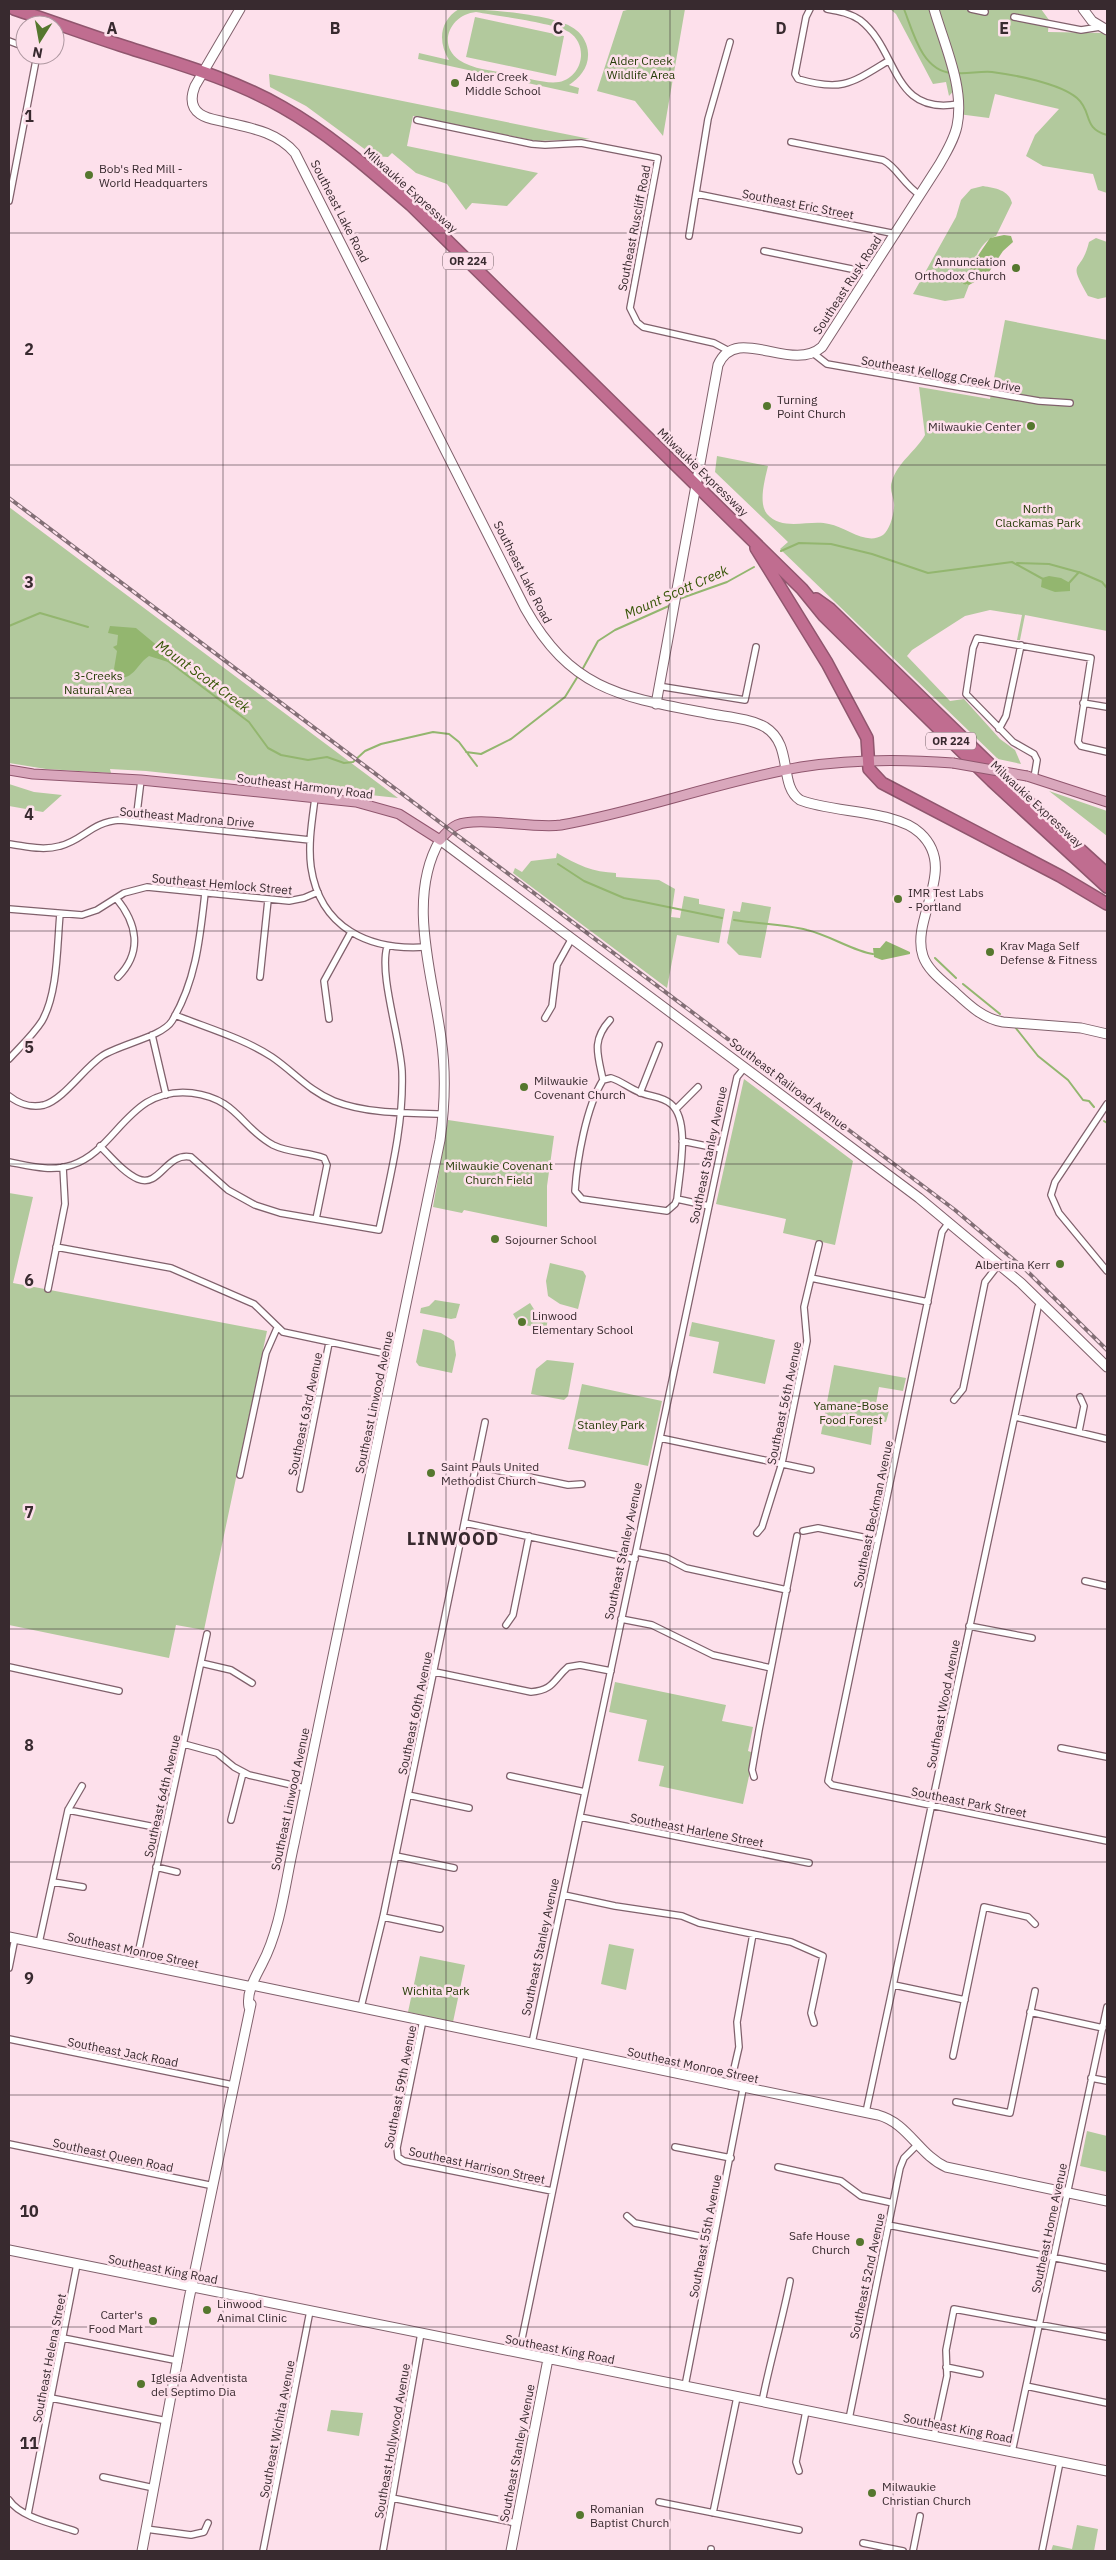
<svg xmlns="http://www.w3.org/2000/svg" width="1116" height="2560" font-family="'IBM Plex Sans',sans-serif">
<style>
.green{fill:#b2c99d;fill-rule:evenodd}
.water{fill:#93b66f}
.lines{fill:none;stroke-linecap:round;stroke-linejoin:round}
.stream{stroke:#93b66f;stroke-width:2}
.street-casing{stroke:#80616c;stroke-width:8}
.secondary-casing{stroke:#80616c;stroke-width:11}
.primary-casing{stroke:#90566e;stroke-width:11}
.highway-casing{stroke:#90566e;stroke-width:14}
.street{stroke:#fff;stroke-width:5.5}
.secondary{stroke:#fff;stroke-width:9}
.primary{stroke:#d9a7bc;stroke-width:9}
.highway{stroke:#c06d90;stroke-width:11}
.rail-casing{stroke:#836f76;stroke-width:4}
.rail{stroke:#fde0eb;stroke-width:2;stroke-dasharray:5.5;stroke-linecap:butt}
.primary-bridge-casing{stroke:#90566e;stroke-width:11;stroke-linecap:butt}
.primary-bridge{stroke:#d9a7bc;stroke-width:9}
.grid{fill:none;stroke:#382a2f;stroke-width:1;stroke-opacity:0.55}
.poi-dot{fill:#55772e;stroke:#fde0eb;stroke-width:2}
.labels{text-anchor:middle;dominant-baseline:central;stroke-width:5;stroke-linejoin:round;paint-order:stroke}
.shield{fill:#fde0eb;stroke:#736167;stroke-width:1}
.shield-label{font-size:11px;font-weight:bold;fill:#382a2f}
.park-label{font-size:12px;fill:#283e0a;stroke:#fde0eb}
.poi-label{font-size:12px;fill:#382a2f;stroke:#fde0eb;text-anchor:start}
.street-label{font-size:12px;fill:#382a2f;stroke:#fde0eb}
.water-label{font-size:14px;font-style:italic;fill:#375607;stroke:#fde0eb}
.district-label{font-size:18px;font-weight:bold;letter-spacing:1px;fill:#382a2f;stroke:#fde0eb}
.grid-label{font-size:16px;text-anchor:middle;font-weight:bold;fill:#382a2f;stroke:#fde0eb;stroke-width:5;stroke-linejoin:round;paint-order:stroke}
</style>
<rect width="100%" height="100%" fill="#fde0eb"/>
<path class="green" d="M459,9C484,9 558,14 576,30C583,35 588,45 588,53C589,67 580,78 569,85L579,88L578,94L418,59L419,53L449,60C438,42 439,21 459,9ZM476,12C497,16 554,23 569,32C589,45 583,77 559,82C545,84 528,78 514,75C498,71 473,70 459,60C436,43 452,14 476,12Z
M631,9H685L663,136L635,101L597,91L623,11Z
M890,9H1041L1049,20L1048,32L1107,33V193L1098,190L1093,174L1043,166L1026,156L1035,135L1059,109L995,94L989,118L958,114L956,88L949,96L946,82L933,84L896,14Z
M475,17L564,36L556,76L466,57Z
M269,74L590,139L536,141L413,116L407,146L538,173L507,206L472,203L466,210L447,184L416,173L392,153L388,157L374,156L306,106L270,87Z
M983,186C995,188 1009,190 1012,203L996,236C978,241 971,269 966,285H969L964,298L945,301L913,294L956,217L961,200L971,189Z
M1096,238L1107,242V297L1098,299L1088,296C1066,257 1081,276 1089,242Z
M1005,320L1107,340V631L1025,615L1020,640H1017L1022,615L990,610L965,616L912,650L907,656L950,701L964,699L1000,739L1015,750L1021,764L998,759L780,549L788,542L715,472L717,456L768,466C765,479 758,503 767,514C783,532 810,519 829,524C846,527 866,546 883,535C890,530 895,511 894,503C893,495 889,489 892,481C898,462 916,451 925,435L919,387L990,399Z
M9,507L398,798L146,771L110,769L111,773L46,769L9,763Z
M9,784L34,792L62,795L43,812L9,806Z
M1049,791L1107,811V836Z
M557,853C577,865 593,872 616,873V877L659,880L675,889L671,917L680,918L684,896L699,899V904L725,909L719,943L677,935L667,988L513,873L515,868L522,872L531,861L556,858Z
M742,902L771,907L761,958L739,955L727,943L733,911L740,912Z
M744,1079L853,1161L835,1245L783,1233L786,1219L716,1204Z
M448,1120L554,1136L547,1186V1227L464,1210L462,1213L433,1207Z
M9,1193L33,1197L13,1283L267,1331L204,1630L176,1625L169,1658L9,1625Z
M550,1263L583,1271L586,1276L578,1309L560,1304L548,1296L546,1281Z
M435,1300L460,1304L456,1318L451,1319L420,1313L421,1308L429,1306Z
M530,1303L539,1317L548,1319L546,1329L519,1324L513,1314Z
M692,1322L775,1340L765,1384L713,1373L719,1342L689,1336Z
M423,1329L441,1333L454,1341L456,1355L452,1373L419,1366L416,1362Z
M547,1360L574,1363L568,1396L564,1400L531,1394L536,1369Z
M834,1365L906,1378L903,1391L879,1387L875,1409L889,1411L886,1422L874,1420L871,1445L821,1434Z
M582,1384L662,1401L648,1466L568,1449Z
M615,1682L726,1705L722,1721L753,1727L748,1751L754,1753L743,1804L659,1786L664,1766L638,1761L647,1720L609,1712Z
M609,1944L634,1949L626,1990L601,1984Z
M420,1956L465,1965L453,2022L408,2012Z
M1087,2131L1107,2136V2172L1080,2166Z
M331,2410L363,2413L359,2436L327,2431Z
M1077,2525L1098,2529L1094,2551H1051L1053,2545L1072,2549Z"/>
<path class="water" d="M1004,235L1011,236L1013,242L1003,251L987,275L969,285L963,284L975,260L990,238Z
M1049,576L1061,578L1070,583V591L1055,592L1041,587L1042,578Z
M110,626L136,628L165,652L168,662L149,656C138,663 135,677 121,678L114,669L117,651L113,647L117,645L118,635L108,633Z
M886,941L910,952V954L882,960L874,957L873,948H880Z"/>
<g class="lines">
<path class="stream" d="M904,9C913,32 922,71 952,73
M957,73C968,74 980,71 992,72C1015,75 1059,83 1077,98C1093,112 1082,128 1107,135
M781,551L799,543L831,544L872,554L928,573L1012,562L1043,579
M1017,563L1049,564L1078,572
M1069,583L1079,572L1102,582L1107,588
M679,599L727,582L754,567
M9,626L40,613L88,627
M168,661L249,722L268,748L281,755L308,760L327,757L344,763L353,762L365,751L381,744L433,732L449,734L459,742L477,766
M582,670L598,641L615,630L671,605
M466,752L481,754L511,739L565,697L578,676
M558,864L584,881L624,898L722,918
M734,920C758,924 784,924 807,930C829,935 853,951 873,954
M935,958L956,978
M963,984L1000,1014
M1015,1027L1038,1056L1068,1080L1083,1100L1089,1101L1094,1107
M1104,1121L1107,1123"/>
<g class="street-casing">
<path id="street" d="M810,9L806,17L795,74L798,79C842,92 852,83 888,61
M827,9C838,11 850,13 860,20C899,50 891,116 958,104
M971,9L985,12
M1014,17L1081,30L1100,27
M9,41L25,47
M417,120L532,144L545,145L581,143L658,158L630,308L637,322L643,327L714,343L729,351
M791,142L883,160C897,167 903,184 920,195
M697,194L896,234
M9,201L37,55
M689,236L708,119L730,42
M764,251L871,273
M813,353L827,364L1039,401L1070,403
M658,686L745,700L756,647
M1083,703L1107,707
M999,729L1006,716L1021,645
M1034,778L1037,760L1034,754L1013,742L966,694L973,648L977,638L1091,658L1078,742L1081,746L1107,752
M315,798C312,821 308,844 311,867C320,928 369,951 426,947
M136,821L141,780
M9,844C26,846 42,851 60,846C84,840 91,822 120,820L310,840
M116,898C137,923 143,952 118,977
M9,909L82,915L97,910L124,893L147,887L289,901L304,898L318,892
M260,977L268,900
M175,1015C207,1028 243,1038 272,1057C294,1072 309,1091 334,1101C367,1114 408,1113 443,1114
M545,1018L552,1006L557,965L572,938
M329,1019L324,981L351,932
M152,1035L166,1095
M9,1059C20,1047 33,1035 42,1021C58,993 57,946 60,914
M611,1078C621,1081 629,1088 639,1092C650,1097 662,1096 671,1104C691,1121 679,1175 677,1199L675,1204L667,1211L582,1199L575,1191C577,1160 586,1107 603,1080Z
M603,1080C598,1055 591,1041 610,1020
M640,1093L659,1045
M9,1096C19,1104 32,1108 44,1105C64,1099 83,1069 102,1056C120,1044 162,1037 172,1021C196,981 200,938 205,893
M1107,1104L1055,1182L1051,1195L1059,1213L1107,1271
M676,1109L698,1087
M682,1141L721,1149
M100,1146C111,1157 124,1173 138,1179C160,1188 166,1152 191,1157L228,1190L255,1205L280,1213L379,1230C390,1177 404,1125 402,1071C400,1037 379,975 387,947
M9,1162C30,1166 51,1172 72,1165C118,1150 128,1086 192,1093C238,1099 240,1127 273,1145C289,1153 308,1152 324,1158L327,1165L316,1219
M677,1199L709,1206
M949,1222L942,1232L828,1781L832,1785L1107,1841
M56,1247L171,1268L254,1304L283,1332L396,1356
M811,1278L928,1302
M48,1289L65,1204L63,1167
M954,1400L963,1389L985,1282L999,1264
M1015,1417L1107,1439
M1079,1431L1084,1406L1080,1397
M660,1438L811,1470
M477,1466L568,1485L582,1484
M240,1475L266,1353L277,1328
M300,1489L329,1343
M465,1523L635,1559
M803,1531L818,1528L877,1540
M757,1533L762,1527L782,1463L807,1341L804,1307L819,1244
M637,1552L667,1558L686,1568L787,1590
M1085,1581L1107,1586
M621,1619L652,1625L713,1655L771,1668
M506,1625L513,1615L529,1536
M969,1626L1032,1638
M201,1663L231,1670L252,1683
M9,1667L119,1691
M435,1672L531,1692C554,1690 553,1680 568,1667L580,1665L611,1671
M184,1744L217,1753L234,1767L249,1775L305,1788
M1061,1748L1107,1757
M510,1776L585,1792
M754,1777L752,1770L759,1730L797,1536
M408,1795L469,1808
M68,1810L165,1829
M580,1817L809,1863
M231,1820L243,1773
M396,1856L454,1868
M156,1867L177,1872
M53,1882L83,1887
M564,1895L615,1906L682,1916L699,1923L791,1942L823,1956L811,2013L814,2023
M383,1917L440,1929
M39,1943L68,1810L82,1786
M136,1963L207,1634
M9,1968L15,1938
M894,1985L965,2000
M361,2007L383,1917L485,1422
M1030,2012L1103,2028
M423,2020L397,2148L398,2157L404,2161L552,2191
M9,2039L233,2085
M532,2043L721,1149L737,1077L745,1067
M953,2056L984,1907L1028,1917L1035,1924
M1091,2078L1107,2081
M730,2086L739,2047L737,2022L753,1934
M956,2102L1010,2113L1035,1991
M866,2112L1038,1307L1041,1301
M9,2144L214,2186
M675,2147L731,2158
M778,2167L841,2181L861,2196L893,2203
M627,2216L635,2223L714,2239
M888,2225L1107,2268
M63,2338L179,2361
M519,2353L581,2054
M946,2367L980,2374
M685,2386L743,2089
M1026,2386L1107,2403
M51,2398L167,2421
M762,2402C770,2361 782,2322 790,2281
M849,2419L900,2168L904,2158L918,2144
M934,2436L947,2376L946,2350L954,2309L1107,2337
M1012,2452L1107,2007
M799,2471L796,2462L806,2411
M103,2477L154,2488
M392,2498L516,2523
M9,2500C21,2518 55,2524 75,2531
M659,2502L799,2530
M713,2513L737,2397
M28,2514L77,2264
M146,2529L191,2535L204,2532L208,2523
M863,2543L903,2551
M263,2551L310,2311
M383,2551L421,2333
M711,2551V2549
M913,2551L920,2516
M1042,2551L1060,2462"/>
</g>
<g class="secondary-casing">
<path id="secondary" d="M240,9L195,86C191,96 190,107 200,114C207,119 217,120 225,122C251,128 277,132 295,153L525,608C571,690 621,697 706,713C725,717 749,718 765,727C794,745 778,785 800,800C832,813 896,810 920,833C959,869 910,918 923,956C928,971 944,982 956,993C970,1006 984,1019 1003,1022L1081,1028L1107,1034
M1083,9L1092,21L1107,30
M656,704L718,365C736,323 791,374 822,347L939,165C946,153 954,140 957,126C965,88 944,44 934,9
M9,1937L252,1987
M257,1986L878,2115C908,2123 919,2155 946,2167L1107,2201
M249,2007C246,1992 256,1976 262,1964C281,1928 285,1883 294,1844L440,1140C445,1106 446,1071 441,1038C433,976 406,898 440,840L919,1198L1021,1283L1107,1367
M9,2250L1107,2471
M142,2551L189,2299L251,2004
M511,2551L548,2359"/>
</g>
<g class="primary-casing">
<path id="primary" d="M9,770L33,774L141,780L356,802L399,814L440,840C445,834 450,828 457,825C478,816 533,829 561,825C642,811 720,781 801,767C851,759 903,759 953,763
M1027,776L1107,802"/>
</g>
<g class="highway-casing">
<path id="highway" d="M14,9C51,21 88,35 126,47C179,64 233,79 282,107C330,134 370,170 412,206L802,589L824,616L992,781L1107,887
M756,548L827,663L867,738L869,769L882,783L1060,876L1107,904
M816,599L830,609L1041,814L1107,874"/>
</g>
<use href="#street" class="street"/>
<use href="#secondary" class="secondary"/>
<use href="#primary" class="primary"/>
<use href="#highway" class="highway"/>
<g class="rail-casing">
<path id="rail" d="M9,498L955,1210L1027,1271L1107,1350"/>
</g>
<use href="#rail" class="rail"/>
<g class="primary-bridge-casing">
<path id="primary-bridge" d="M953,763L1027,776"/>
</g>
<use href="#primary-bridge" class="primary-bridge"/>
</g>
<path class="grid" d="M223,9V2551M446,9V2551M670,9V2551M893,9V2551M9,233H1107M9,465H1107M9,698H1107M9,931H1107M9,1164H1107M9,1396H1107M9,1629H1107M9,1862H1107M9,2095H1107M9,2327H1107"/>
<g class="poi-dot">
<circle cx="455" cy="83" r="5"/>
<circle cx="89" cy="175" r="5"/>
<circle cx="1016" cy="268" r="5"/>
<circle cx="767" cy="406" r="5"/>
<circle cx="1031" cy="426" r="5"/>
<circle cx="898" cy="899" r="5"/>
<circle cx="990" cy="952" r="5"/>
<circle cx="524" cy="1087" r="5"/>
<circle cx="495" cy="1239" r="5"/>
<circle cx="1060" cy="1264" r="5"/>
<circle cx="522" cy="1322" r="5"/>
<circle cx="431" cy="1473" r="5"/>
<circle cx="860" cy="2242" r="5"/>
<circle cx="207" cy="2310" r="5"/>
<circle cx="153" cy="2321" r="5"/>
<circle cx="141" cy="2384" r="5"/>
<circle cx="872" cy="2493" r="5"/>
<circle cx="580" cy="2515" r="5"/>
</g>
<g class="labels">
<g class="shield">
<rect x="443" y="252.5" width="50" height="17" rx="4"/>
<rect x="926" y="732.5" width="50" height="17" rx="4"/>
</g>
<g class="shield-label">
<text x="468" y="261">OR 224</text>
<text x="951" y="741">OR 224</text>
</g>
<g class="park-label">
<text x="641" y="60">Alder Creek<tspan x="641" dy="14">Wildlife Area</tspan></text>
<text x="1038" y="508">North<tspan x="1038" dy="14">Clackamas Park</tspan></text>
<text x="98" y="675">3-Creeks<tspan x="98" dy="14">Natural Area</tspan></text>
<text x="499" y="1165">Milwaukie Covenant<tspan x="499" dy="14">Church Field</tspan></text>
<text x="851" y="1405">Yamane-Bose<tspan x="851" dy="14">Food Forest</tspan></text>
<text x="611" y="1424">Stanley Park</text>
<text x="436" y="1990">Wichita Park</text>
</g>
<g class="poi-label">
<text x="465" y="76">Alder Creek<tspan x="465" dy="14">Middle School</tspan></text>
<text x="99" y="168">Bob's Red Mill -<tspan x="99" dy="14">World Headquarters</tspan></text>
<text x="1006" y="261" text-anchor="end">Annunciation<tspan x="1006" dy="14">Orthodox Church</tspan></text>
<text x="777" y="399">Turning<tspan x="777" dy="14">Point Church</tspan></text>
<text x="1021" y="426" text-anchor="end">Milwaukie Center</text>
<text x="908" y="892">IMR Test Labs<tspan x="908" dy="14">- Portland</tspan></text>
<text x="1000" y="945">Krav Maga Self<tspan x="1000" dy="14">Defense &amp; Fitness</tspan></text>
<text x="534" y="1080">Milwaukie<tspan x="534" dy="14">Covenant Church</tspan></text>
<text x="505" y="1239">Sojourner School</text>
<text x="1050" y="1264" text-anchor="end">Albertina Kerr</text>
<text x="532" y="1315">Linwood<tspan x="532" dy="14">Elementary School</tspan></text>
<text x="441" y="1466">Saint Pauls United<tspan x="441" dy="14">Methodist Church</tspan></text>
<text x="850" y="2235" text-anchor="end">Safe House<tspan x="850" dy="14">Church</tspan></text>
<text x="217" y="2303">Linwood<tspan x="217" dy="14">Animal Clinic</tspan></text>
<text x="143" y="2314" text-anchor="end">Carter's<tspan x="143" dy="14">Food Mart</tspan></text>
<text x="151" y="2377">Iglesia Adventista<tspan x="151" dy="14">del Septimo Dia</tspan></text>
<text x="882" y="2486">Milwaukie<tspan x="882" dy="14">Christian Church</tspan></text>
<text x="590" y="2508">Romanian<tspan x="590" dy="14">Baptist Church</tspan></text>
</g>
<g class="street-label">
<text transform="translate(411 190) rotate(42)">Milwaukie Expressway</text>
<text transform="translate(798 204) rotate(11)">Southeast Eric Street</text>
<text transform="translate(340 211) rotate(63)">Southeast Lake Road</text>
<text transform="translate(634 228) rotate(-79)">Southeast Ruscliff Road</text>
<text transform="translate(847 285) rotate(-57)">Southeast Rusk Road</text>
<text transform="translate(941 374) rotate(10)">Southeast Kellogg Creek Drive</text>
<text transform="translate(703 472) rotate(44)">Milwaukie Expressway</text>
<text transform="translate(523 572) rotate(63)">Southeast Lake Road</text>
<text transform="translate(305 786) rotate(7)">Southeast Harmony Road</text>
<text transform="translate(1037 804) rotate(43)">Milwaukie Expressway</text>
<text transform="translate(187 817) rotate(5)">Southeast Madrona Drive</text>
<text transform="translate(222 884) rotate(5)">Southeast Hemlock Street</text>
<text transform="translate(789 1084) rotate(37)">Southeast Railroad Avenue</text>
<text transform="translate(708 1155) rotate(-78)">Southeast Stanley Avenue</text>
<text transform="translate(374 1402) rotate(-78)">Southeast Linwood Avenue</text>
<text transform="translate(784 1403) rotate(-78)">Southeast 56th Avenue</text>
<text transform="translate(305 1414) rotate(-78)">Southeast 63rd Avenue</text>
<text transform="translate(873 1514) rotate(-78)">Southeast Beckman Avenue</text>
<text transform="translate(623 1551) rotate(-78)">Southeast Stanley Avenue</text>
<text transform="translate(943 1704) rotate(-79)">Southeast Wood Avenue</text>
<text transform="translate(415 1713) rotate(-78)">Southeast 60th Avenue</text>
<text transform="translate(162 1796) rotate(-77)">Southeast 64th Avenue</text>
<text transform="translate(290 1799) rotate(-78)">Southeast Linwood Avenue</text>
<text transform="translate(969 1802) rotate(11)">Southeast Park Street</text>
<text transform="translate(697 1830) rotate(11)">Southeast Harlene Street</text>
<text transform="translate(540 1947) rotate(-78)">Southeast Stanley Avenue</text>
<text transform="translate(133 1950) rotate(12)">Southeast Monroe Street</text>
<text transform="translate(123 2052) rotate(11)">Southeast Jack Road</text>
<text transform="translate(693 2065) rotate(12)">Southeast Monroe Street</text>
<text transform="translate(400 2087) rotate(-79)">Southeast 59th Avenue</text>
<text transform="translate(113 2155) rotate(12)">Southeast Queen Road</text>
<text transform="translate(477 2165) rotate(12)">Southeast Harrison Street</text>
<text transform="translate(1049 2228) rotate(-78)">Southeast Home Avenue</text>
<text transform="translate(705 2236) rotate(-79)">Southeast 55th Avenue</text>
<text transform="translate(163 2269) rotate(11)">Southeast King Road</text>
<text transform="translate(867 2276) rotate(-78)">Southeast 52nd Avenue</text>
<text transform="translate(560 2349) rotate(11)">Southeast King Road</text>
<text transform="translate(49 2358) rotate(-79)">Southeast Helena Street</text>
<text transform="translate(958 2428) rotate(11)">Southeast King Road</text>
<text transform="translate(277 2429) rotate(-79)">Southeast Wichita Avenue</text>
<text transform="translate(392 2441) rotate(-80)">Southeast Hollywood Avenue</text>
<text transform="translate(517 2453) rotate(-79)">Southeast Stanley Avenue</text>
</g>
<g class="water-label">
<text transform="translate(676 592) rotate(-24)">Mount Scott Creek</text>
<text transform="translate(203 676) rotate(36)">Mount Scott Creek</text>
</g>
<g class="district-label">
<text x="453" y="1538">LINWOOD</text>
</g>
</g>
<g class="grid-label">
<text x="112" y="34">A</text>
<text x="335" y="34">B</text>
<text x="558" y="34">C</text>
<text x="781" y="34">D</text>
<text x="1004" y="34">E</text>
<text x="29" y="122">1</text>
<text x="29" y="355">2</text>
<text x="29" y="588">3</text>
<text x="29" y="820">4</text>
<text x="29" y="1053">5</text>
<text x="29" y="1286">6</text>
<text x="29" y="1518">7</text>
<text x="29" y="1751">8</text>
<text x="29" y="1984">9</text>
<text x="29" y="2217">10</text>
<text x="29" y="2449">11</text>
</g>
<rect width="1116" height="2560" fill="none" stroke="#382a2f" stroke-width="20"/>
<g transform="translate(40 40) rotate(191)"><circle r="24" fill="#fde0eb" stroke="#ae97a0"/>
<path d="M0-4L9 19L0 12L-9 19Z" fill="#55772e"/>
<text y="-8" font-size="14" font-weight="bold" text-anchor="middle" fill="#382a2f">N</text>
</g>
</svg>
